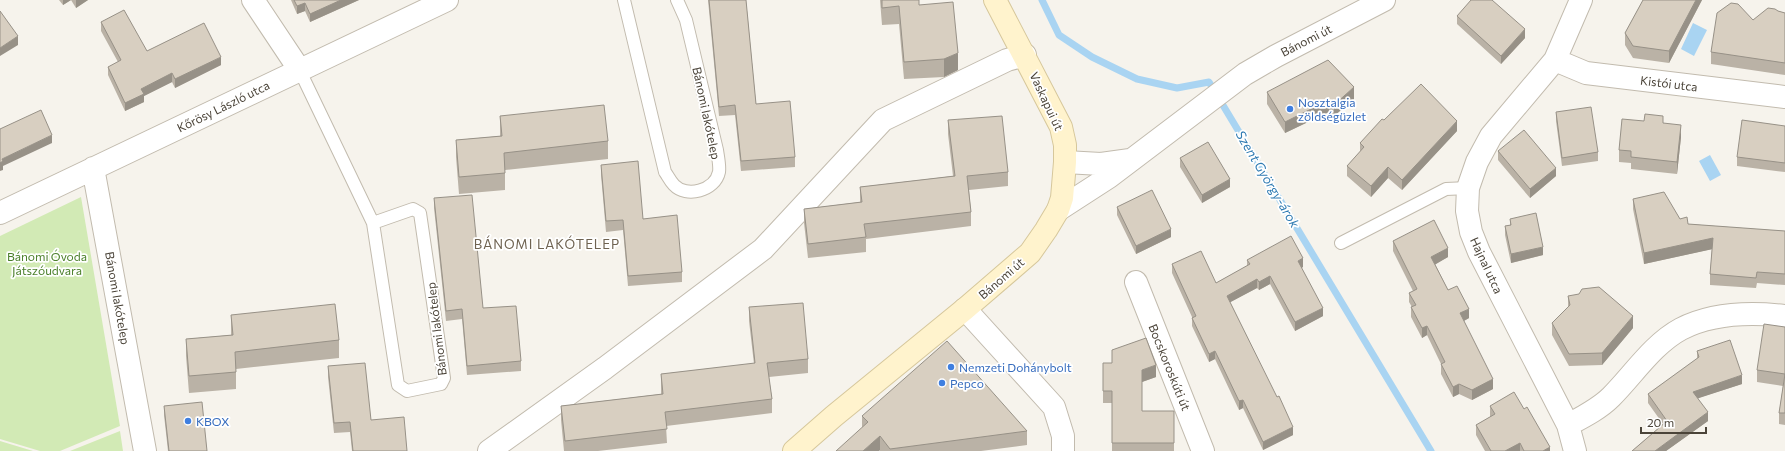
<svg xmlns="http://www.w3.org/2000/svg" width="1785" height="451" font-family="Commissioner,sans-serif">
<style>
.green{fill:#d2eab5}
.water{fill:#a9d4f2}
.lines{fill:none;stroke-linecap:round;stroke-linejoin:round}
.stream{stroke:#a9d4f2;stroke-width:7}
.lane-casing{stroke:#c2bbae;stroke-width:14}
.street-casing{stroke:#c2bbae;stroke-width:24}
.secondary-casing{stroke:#d6c79b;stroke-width:24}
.lane{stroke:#fff;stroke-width:12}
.street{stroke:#fff;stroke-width:22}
.secondary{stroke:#fff3cd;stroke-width:22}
.wall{fill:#bab2a6}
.shaded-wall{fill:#979187}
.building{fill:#d8cfc1;stroke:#979187}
.shop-dot{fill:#3f7fe0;stroke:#fff;stroke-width:1.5}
.labels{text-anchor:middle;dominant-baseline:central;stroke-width:3.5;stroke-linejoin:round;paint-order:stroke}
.street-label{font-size:12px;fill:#4b4439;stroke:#fff}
.shop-label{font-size:12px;fill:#366cbe;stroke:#fff;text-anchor:start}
.park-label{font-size:12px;fill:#4a7f2a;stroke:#fff}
.water-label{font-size:13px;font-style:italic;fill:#2e7ab2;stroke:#fff}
.neighbourhood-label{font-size:13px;letter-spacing:1px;fill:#6e6250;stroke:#fff}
</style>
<rect width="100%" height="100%" fill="#f6f3ec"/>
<path class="green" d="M81,197L120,426L60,451H40L0,439V236Z
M120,431L123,451H70Z
M0,441L33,451H0Z"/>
<path class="water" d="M1693,23L1707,30L1694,56L1681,49Z
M1710,155L1721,175L1710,181L1699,161Z"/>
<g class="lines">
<path class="stream" d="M1042,0L1059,35L1092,57L1137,79L1177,88L1209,82L1431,451"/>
<g class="lane-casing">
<path id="lane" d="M624,0L665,172C668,176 670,181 674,185C686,198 715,191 719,172C720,166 718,157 717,150L686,20L677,0
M299,69L373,223L398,385L407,391L441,384L444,378L420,213L413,209L373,223
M1341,243L1446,189L1468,188"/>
</g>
<g class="street-casing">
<path id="street" d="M253,0L299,69
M1555,60L1586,73L1785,97
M1065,162L1101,164L1130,160
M93,168L145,451
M1058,210L1109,177L1245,74L1276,56L1384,0
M0,213L447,0
M1136,282L1203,451
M965,309L1054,407L1063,436V451
M1568,425C1583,417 1599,409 1611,397C1633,375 1653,344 1681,329C1712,313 1750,312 1785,316
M489,451L605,368L763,249L883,120L1007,60L1025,55
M1575,451L1568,425L1479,252L1471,232L1467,211L1468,188L1477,162L1491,136L1555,60L1581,0"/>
</g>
<g class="secondary-casing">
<path id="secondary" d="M794,451L834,416L965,309L1030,253L1046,230L1058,210L1062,198L1065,162V145L1061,127L995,0"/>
</g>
<use href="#lane" class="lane"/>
<use href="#street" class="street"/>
<use href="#secondary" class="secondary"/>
</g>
<path class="wall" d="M59,0H88L76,8L71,0L63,5Z
M291,0H359L310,22L305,11L297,14Z
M708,0H746L756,104L795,157V167L741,171L735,115L719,116Z
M880,0H919V5L958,70L944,77L904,79L899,24L882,25Z
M1643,0H1702L1669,63L1633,58L1625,45V33Z
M1778,11L1785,13V75L1711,64V52L1753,20Z
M1457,16L1525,38L1501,64L1457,24Z
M101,22L147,51L221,65L175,88L172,82L144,96V102L125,111L108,75V67L118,62L101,31Z
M1267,92L1354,99L1334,116L1329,112L1285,133L1267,104Z
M1556,112L1598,152V161L1562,166L1556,121Z
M500,116L608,141V159L505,170V190L459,194L456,157V140L500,136Z
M948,120L1008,172V186L969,190L971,212V226L866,239V252L808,258L804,223V209L860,202V187L953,176L948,134Z
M1384,120L1457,131L1402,190L1388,178L1371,197L1347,176V166L1360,152V143Z
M1663,123L1681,137L1677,174L1631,169V163L1619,162V150Z
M1785,126V172L1737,166V157Z
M1498,151L1556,176L1530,198L1498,160Z
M1180,158L1230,187L1202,203L1180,167Z
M601,165L643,219L682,272V282L628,286L623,230L606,232L601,175Z
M434,198L483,308L521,361V371L467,375L462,319L446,321L434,208Z
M1633,199L1680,219L1688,224L1785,231V285L1757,283L1756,288L1710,285V274L1712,249L1644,264L1633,209Z
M1117,207L1171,237L1136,254L1117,215Z
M1510,219L1543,255L1511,263L1505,235V226L1510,225Z
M1393,241L1448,257L1435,264L1448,290L1469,318L1464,321L1493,389L1472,400L1459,394L1453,397L1441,374V364L1427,335L1422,338L1411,317V307H1412L1409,302V293L1413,291L1393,251Z
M1247,260L1303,267L1301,268L1323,316L1295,331L1270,284L1259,290L1257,288L1230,302L1293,435L1263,450L1243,408L1239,410L1215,359L1209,362L1192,326V317L1172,273V264L1216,283L1247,266Z
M1568,296L1633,328L1602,365L1569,366L1552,335V323L1568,307Z
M749,307L808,359V373L769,377L772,399V413L666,426L667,443L598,451H564L561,420V406L661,394V374L754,364L749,321Z
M231,315L339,340V358L236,369V389L189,393L186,356V339L231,335Z
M1785,327V425L1779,424V413L1783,386L1757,382V370Z
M1697,351L1742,384L1698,398L1708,421L1666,451H1632L1663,424L1648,403V394L1697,359Z
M1103,363L1156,377L1142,382V411H1174V451H1112V403H1103Z
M328,366L371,420L407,451H352L350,432L334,433L328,377Z
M164,406L207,451H168L164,415Z
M1490,406L1524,409L1550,451H1485L1476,435V425L1490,417Z
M862,416L1027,431V445L981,451H880L862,428Z"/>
<path class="shaded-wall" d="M63,0H71L63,5Z
M76,0H88L76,8Z
M341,0H359L310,22V14Z
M1696,0H1702L1669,63V51Z
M305,3V11L297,14V6Z
M1525,29V38L1501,64V56Z
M18,36V45L0,56V48Z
M958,53V70L944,77V59Z
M221,57V65L175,88V79Z
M172,73V82L144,96V102L125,111V103L141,89Z
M1354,87V99L1334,116V105Z
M1329,100V112L1285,133V122Z
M1457,121V131L1402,190V180Z
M1681,125V137L1677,174V162Z
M52,135V143L3,166V170L0,171V163L2,159Z
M1388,167V178L1371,197V186Z
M1556,168V176L1530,198V189Z
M1230,179V187L1202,203V195Z
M1171,229V237L1136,254V246Z
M1713,238V249L1644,264V253Z
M1543,247V255L1511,263V254Z
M1448,248V257L1431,267V257Z
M1303,258V267L1298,270V261Z
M1270,276V284L1259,290V282Z
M1257,279V288L1227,304V296Z
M1323,308V316L1295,331V322Z
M1469,309V318L1460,323V313Z
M1633,316V328L1602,365V353Z
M1427,326V335L1422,338V328Z
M1215,351V359L1209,362V354Z
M1156,365V377L1142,382V370Z
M1742,375V384L1693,400V392Z
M1493,379V389L1472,400V390Z
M1459,384V394L1453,397V387Z
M1243,400V408L1239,410V401Z
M1708,412V421L1666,451H1655Z
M1293,427V435L1263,450V442Z
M880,436V450L879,451H863Z
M1520,443V451H1505Z
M1550,447V451H1543Z"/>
<path class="building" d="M294,0H341L310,14L305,3L297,6Z
M709,0H746L756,104L790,101L795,157L741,161L735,105L719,107Z
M882,0H919V5L953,2L958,53L944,59L904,62L899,6L882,8Z
M1471,0H1492L1525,29L1501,56L1457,16Z
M1643,0H1696L1669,51L1633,46L1625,33Z
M1731,3L1738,4L1753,20L1768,8L1775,9L1778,11L1785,13V63L1711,52L1717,13Z
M124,10L147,51L204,23L221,57L175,79L172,73L141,89L144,94L125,103L108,67L121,60L101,22Z
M0,11L18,36L0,48Z
M1328,60L1354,87L1334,105L1329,100L1285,122L1267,92Z
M1421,84L1457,121L1402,180L1388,167L1371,186L1347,166L1364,147L1360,143L1382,119L1384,120Z
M604,105L608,141L504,153L505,173L459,177L456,140L502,136L500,116Z
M1591,107L1598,152L1562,158L1556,112Z
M41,110L52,135L2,159L3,161L0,163V129Z
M1645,114L1663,116V123L1681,125L1677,162L1631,157V151L1619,150L1622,119L1644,121Z
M1002,116L1008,172L967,176L971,212L864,224L866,237L808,244L804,209L862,202L860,187L955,176L948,120Z
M1742,120L1785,126V163L1737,157Z
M1524,130L1556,168L1530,189L1498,151Z
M1208,142L1230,179L1202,195L1180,158Z
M638,161L643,219L677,215L682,272L628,276L623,220L606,221L601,165Z
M1152,190L1171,229L1136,246L1117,207Z
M1664,192L1680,219L1687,217L1688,224L1785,231V274L1757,272L1756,278L1710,274L1713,238L1644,253L1633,199Z
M472,195L483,308L516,306L521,361L467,366L462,309L446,311L434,198Z
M1536,213L1543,247L1511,254L1505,226L1511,225L1510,219Z
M1434,220L1448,248L1431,257L1448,290L1457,286L1469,309L1460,313L1493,379L1472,390L1459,384L1453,387L1441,364L1445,362L1427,326L1422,328L1411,307L1416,305L1409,293L1417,289L1393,241Z
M1291,236L1303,258L1298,261L1323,308L1295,322L1270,276L1259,282L1257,279L1227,296L1277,397L1279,396L1293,427L1263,442L1243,400L1239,401L1215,351L1209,354L1192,318L1196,316L1172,264L1201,251L1216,283L1250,264L1247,260Z
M1599,287L1633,316L1602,353L1569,354L1552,323L1570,305L1568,296L1579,294L1582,289Z
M803,303L808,359L767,363L772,399L665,412L667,429L565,441L561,406L663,394L661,374L755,363L749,307Z
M335,304L339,340L235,352L236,372L189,376L186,339L233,335L231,315Z
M1764,324L1785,327V413H1779L1785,374L1757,370Z
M1146,338L1156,365L1142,370V411H1174V443H1112V391H1103V363H1112V350Z
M1730,340L1742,375L1693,392L1708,412L1655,451H1632L1667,421L1648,394L1699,357L1697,351Z
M947,341L1027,431L890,449L880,436L863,451H836L868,422L862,416Z
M365,363L371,420L404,417L407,451H353L350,422L334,423L328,366Z
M1514,392L1524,409L1527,407L1550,447L1543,451H1524L1520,443L1505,451H1491L1476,425L1495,414L1490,406Z
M202,402L207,451H169L164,406Z"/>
<g class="shop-dot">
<circle cx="1290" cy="109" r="4"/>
<circle cx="951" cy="367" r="4"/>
<circle cx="942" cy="383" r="4"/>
<circle cx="188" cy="421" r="4"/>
</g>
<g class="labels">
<g class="street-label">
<text transform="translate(1306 40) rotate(-27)">Bánomi út</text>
<text transform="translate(1669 83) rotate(7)">Kistói utca</text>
<text transform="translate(1047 101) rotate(65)">Vaskapui út</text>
<text transform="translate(223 106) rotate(-26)">Kőrösy László utca</text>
<text transform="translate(707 113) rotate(78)">Bánomi lakótelep</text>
<text transform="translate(1487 265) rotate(65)">Hajnal utca</text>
<text transform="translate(1001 278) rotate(-41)">Bánomi út</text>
<text transform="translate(118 298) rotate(80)">Bánomi lakótelep</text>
<text transform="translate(436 329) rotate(-97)">Bánomi lakótelep</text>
<text transform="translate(1170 367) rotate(68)">Bocskoroskúti út</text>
</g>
<g class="shop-label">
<text x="1298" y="102">Nosztalgia<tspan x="1298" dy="14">zöldségüzlet</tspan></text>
<text x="959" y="367">Nemzeti Dohánybolt</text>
<text x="950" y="383">Pepco</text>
<text x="196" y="421">KBOX</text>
</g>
<g class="park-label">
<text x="47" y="256">Bánomi Óvoda<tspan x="47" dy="14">Játszóudvara</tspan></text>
</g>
<g class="water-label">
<text transform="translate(1268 179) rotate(59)">Szent György-árok</text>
</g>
<g class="neighbourhood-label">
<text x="547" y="244">BÁNOMI LAKÓTELEP</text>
</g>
</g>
<path d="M1641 427v6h65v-6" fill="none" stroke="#4b4439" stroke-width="2"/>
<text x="1647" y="427" font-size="12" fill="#4b4439" stroke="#ffffff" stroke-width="3" paint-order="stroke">20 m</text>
</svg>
